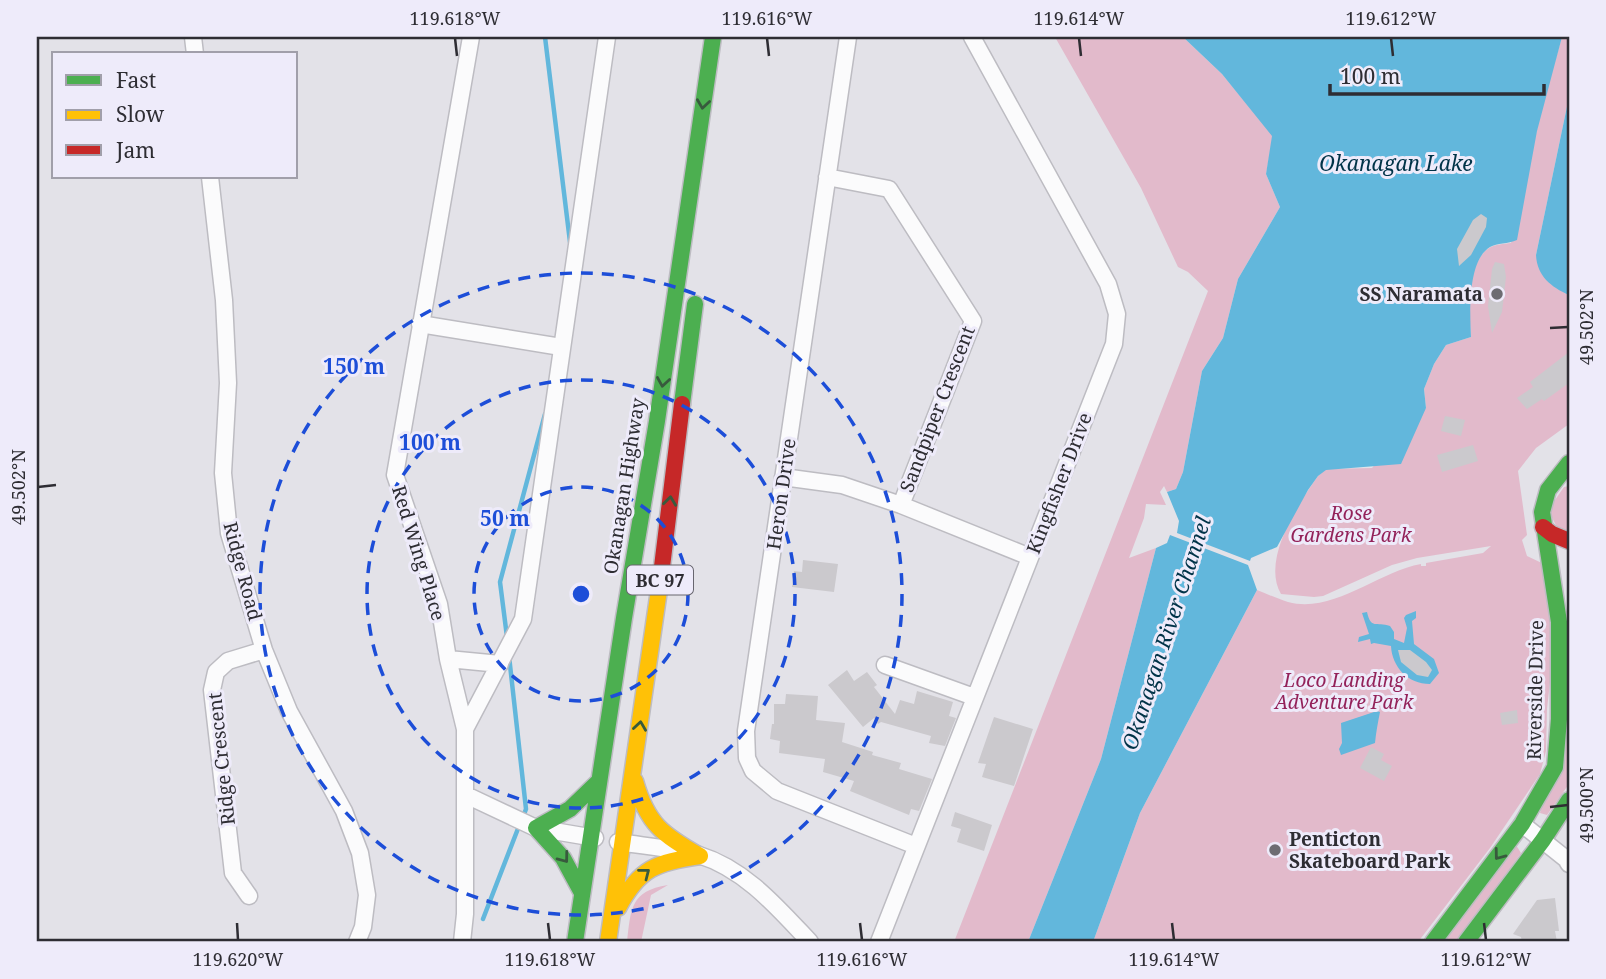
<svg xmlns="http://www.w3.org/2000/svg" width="1606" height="979" font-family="'Noto Serif',serif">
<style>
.green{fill:#e2bacb}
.water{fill:#62b7dc}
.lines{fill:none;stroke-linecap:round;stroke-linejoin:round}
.stream{stroke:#62b7dc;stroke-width:4.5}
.building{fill:#cbc9cd}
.street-casing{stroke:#bdbcc2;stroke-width:19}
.fast-casing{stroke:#bdbcc2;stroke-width:19}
.slow-casing{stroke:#bdbcc2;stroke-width:19}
.jam-casing{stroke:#bdbcc2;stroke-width:19}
.street{stroke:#fbfbfc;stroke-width:16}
.fast{stroke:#4caf50;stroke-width:16}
.slow{stroke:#ffc107;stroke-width:16}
.jam{stroke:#c62828;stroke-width:16}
.oneway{stroke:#385a3d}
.ticks{fill:none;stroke:#2e2d33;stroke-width:2.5}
.ring{fill:none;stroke:#1d4ed8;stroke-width:3.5;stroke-dasharray:12 9}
.poi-dot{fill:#6d6c72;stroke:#eeebfa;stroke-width:2.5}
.labels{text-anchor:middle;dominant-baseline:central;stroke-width:6;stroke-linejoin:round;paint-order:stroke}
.shield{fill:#eeebfa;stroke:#68666f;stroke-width:2}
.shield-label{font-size:18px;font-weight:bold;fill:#2e2d33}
.poi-label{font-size:19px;font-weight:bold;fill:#2e2d33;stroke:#eeebfa;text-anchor:end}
.street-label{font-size:19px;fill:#2e2d33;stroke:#eeebfa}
.park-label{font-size:19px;font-style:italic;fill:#93225a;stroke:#eeebfa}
.water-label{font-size:21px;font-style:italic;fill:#003348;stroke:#eeebfa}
.centre{fill:#1d4ed8;stroke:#eeebfa;stroke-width:3.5}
.ring-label{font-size:21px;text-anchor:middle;font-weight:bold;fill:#1d4ed8;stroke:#eeebfa;stroke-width:6;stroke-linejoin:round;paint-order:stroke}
.neatline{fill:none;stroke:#2e2d33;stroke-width:2.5}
.ticks-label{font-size:18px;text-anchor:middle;fill:#2e2d33}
</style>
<rect width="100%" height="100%" fill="#e3e2e8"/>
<path class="green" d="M1055,37H1183L1222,74L1273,136L1266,174L1280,207L1238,279L1223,338L1202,371L1183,472L1176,489L1167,492L1164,486L1160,492L1166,505L1146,504L1144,518L1129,558L1156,548L1101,759L1028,942H954L1208,291L1188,272L1178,267L1141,188Z
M1562,37H1569V97L1536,255L1565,293L1569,295V424L1536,448L1518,471L1527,535L1522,540L1527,556L1546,565L1553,655L1547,709L1546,751L1540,774L1490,848L1418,942H1093L1140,813L1257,590C1267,594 1278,599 1288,602C1334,614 1377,572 1421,564V566H1426V563L1483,553L1491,546L1417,558L1392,565L1323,596L1314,597L1281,594C1261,560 1298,504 1318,476L1326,469L1372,468L1426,408L1424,389L1434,364L1446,345L1471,337C1469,313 1466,263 1489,248C1495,244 1504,244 1511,243L1543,103Z
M1569,486V535L1559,531L1548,510L1564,487Z
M1569,712V784L1547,815L1540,813Z
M1516,845L1521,853L1459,942H1442Z
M668,885L651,895L641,942H627C631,909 630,891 668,885Z"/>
<path class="water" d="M1183,37H1562L1537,131L1517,240C1508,244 1497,243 1490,247C1467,261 1470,314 1471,337L1446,345L1434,364L1424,389L1426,408L1401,464L1326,470L1318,476L1308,490L1277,547L1251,558L1250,561L1177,533L1179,521L1167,492L1176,489L1183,472L1202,371L1223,338L1238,279L1280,207L1266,174L1272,136L1222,74Z
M1569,97V295C1551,287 1537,276 1536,255Z
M1170,535L1248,565L1257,590L1140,813L1093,942H1028L1101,759L1156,548L1167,543Z
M1416,611V618L1412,621L1414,644L1434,659L1439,673L1430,684C1408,684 1392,667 1391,646L1374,643L1371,644L1370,639L1358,642L1359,637L1369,634L1362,613L1367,612C1371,630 1376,621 1390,626L1394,632V639L1404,643L1407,628L1404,618L1406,615Z
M1377,711L1380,712C1378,722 1376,732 1375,743L1341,755L1339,749L1342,743L1341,723Z"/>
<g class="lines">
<path class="stream" d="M545,37L570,242
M507,637L500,582L545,414
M509,656L526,809L523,817
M483,919L519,826"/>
</g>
<path class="building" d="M1481,214L1487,218L1486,227L1471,255L1459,266L1457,249L1473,220Z
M1495,262L1504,264L1506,277L1502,312L1492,333L1488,306L1492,269Z
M1569,352V383L1544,401L1542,399L1527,409L1517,398L1533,387L1530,382Z
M1445,416L1465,420L1461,436L1441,431Z
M1473,445L1478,461L1442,472L1437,455Z
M803,560L838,564L834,592L792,587L794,571L802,572Z
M1398,650H1410L1426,662L1432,670L1428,677L1417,675L1401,662Z
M847,670L854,681L867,672L877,685L874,687L895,714L900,700L914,704L917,691L953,702L949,716L956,718L945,746L929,743L931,736L881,722L878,724L874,718L863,727L828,685Z
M786,694L818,696L816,720L845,723L842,742L873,752L872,755L901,763L899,769L932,779L919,811L911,809L909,815L850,791L854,781L823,772L825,759L779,753L780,741L770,739L772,724H774V704H785Z
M1517,710L1518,723L1502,725L1500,713Z
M994,717L1033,729L1014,786L982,777L986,764L978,763Z
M1371,747L1384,754L1381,760L1392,766L1384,781L1360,768Z
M955,812L992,825L984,851L957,842L961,829L951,826Z
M1555,898L1559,931H1555L1557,942H1522L1521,937L1513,934L1537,900Z"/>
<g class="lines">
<g class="street-casing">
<path id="street" d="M193,37L195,54
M848,37L746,731L747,758L753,771L777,791L916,846
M210,177L224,300L228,383L223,473L229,533L264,650L289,711L344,811L360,853L367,895L363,927L357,942
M827,177L889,189L973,321L901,505
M420,324L561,347
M783,477L842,485L901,505L1030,557
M448,659L500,664
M885,665L974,697
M465,729L523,619L607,37
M466,795L536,828L595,838
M1522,824L1566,859L1569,864
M618,842C644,846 673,848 699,855C745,869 778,908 810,942
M249,896L233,873L212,690L216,672L228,661L264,650
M462,942L465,914V729L448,659L439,604L395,475L471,37
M879,942L1114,344L1117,314L1108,284L972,37"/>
</g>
<g class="fast-casing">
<path id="fast" d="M682,404L695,304
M582,893L563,858L536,828L570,809L598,782
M575,942L624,618L657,421L713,37
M1433,942L1522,824L1555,767L1559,719V622L1542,512L1548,490L1569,463
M1466,942L1543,840L1569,800"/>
</g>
<g class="slow-casing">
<path id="slow" d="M635,781C647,824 663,835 700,856
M618,908C639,868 657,862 700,856
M608,942L660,583"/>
</g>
<g class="jam-casing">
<path id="jam" d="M1543,527L1552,534L1569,541
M660,583L682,404"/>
</g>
<use href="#street" class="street"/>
<use href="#fast" class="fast"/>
<use href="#slow" class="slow"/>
<use href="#jam" class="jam"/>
</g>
<defs><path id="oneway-chevron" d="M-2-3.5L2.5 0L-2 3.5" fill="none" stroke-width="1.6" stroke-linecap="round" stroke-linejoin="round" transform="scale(1.75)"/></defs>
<g class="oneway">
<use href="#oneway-chevron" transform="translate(703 104) rotate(98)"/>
<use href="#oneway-chevron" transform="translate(663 382) rotate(99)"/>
<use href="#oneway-chevron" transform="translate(670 501) rotate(-83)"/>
<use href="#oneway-chevron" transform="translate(640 726) rotate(-82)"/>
<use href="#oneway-chevron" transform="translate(1499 855) rotate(127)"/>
<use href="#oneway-chevron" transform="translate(564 858) rotate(53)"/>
<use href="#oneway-chevron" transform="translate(645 873) rotate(-38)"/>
</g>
<path class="ticks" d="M455,38L457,56M767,38L769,56M1079,38L1081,56M1391,38L1393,56M1550,328L1568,327M38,487L56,485M1550,807L1568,805M237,923L238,940M548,923L550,940M860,923L862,940M1172,923L1174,940M1484,923L1486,940"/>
<g class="ring">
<circle cx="581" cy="594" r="107"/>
<circle cx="581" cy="594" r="214"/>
<circle cx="581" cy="594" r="321"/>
</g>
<g class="poi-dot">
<circle cx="1497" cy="294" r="7"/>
<circle cx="1275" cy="850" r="7"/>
</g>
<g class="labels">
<rect class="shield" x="627" y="565.5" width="66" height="29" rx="5"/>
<g class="shield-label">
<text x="660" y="580">BC 97</text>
</g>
<g class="poi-label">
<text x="1483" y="294">SS Naramata</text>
<text x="1289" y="839" text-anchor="start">Penticton<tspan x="1289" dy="22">Skateboard Park</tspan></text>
</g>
<g class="street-label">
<text transform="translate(937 409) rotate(-69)">Sandpiper Crescent</text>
<text transform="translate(1059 483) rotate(-69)">Kingfisher Drive</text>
<text transform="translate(624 486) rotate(-81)">Okanagan Highway</text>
<text transform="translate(781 494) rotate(-82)">Heron Drive</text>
<text transform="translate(419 553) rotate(73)">Red Wing Place</text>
<text transform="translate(243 571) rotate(75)">Ridge Road</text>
<text transform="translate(1535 690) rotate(-89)">Riverside Drive</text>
<text transform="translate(221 759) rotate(-96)">Ridge Crescent</text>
</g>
<g class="park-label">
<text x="1351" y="513">Rose<tspan x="1351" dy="22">Gardens Park</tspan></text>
<text x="1344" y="680">Loco Landing<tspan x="1344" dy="22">Adventure Park</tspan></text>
</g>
<g class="water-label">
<text x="1396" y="163">Okanagan Lake</text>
<text transform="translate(1166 633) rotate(-72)">Okanagan River Channel</text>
</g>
</g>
<circle cx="581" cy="594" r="10" class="centre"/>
<g class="ring-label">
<text x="354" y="374">150 m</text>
<text x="430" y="450">100 m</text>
<text x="505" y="526">50 m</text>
</g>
<rect width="1606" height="979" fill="none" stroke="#eeebfa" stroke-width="77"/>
<rect x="52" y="52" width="245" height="126" fill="#eeebfa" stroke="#a19faa" stroke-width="2"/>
<rect x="66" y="75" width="35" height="10" fill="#4caf50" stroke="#a19faa" stroke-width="2"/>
<text x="116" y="88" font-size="21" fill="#2e2d33">Fast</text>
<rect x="66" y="110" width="35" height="10" fill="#ffc107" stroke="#a19faa" stroke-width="2"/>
<text x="116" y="122" font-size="21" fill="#2e2d33">Slow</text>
<rect x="66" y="145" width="35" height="10" fill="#c62828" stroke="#a19faa" stroke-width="2"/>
<text x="116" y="158" font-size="21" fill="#2e2d33">Jam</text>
<path d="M1330 84v10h214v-10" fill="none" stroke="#2e2d33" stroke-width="3.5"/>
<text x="1340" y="84" font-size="21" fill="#2e2d33" stroke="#eeebfa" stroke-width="5" paint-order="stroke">100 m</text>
<rect x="38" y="38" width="1530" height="902" class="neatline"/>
<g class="ticks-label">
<text x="455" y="25">119.618°W</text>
<text x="767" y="25">119.616°W</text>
<text x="1079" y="25">119.614°W</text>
<text x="1391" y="25">119.612°W</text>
<text transform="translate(1587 327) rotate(-90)" y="6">49.502°N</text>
<text transform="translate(19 487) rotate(-90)" y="6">49.502°N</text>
<text transform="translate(1587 805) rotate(-90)" y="6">49.500°N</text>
<text x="238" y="966">119.620°W</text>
<text x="550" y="966">119.618°W</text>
<text x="862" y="966">119.616°W</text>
<text x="1174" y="966">119.614°W</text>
<text x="1486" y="966">119.612°W</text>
</g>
</svg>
